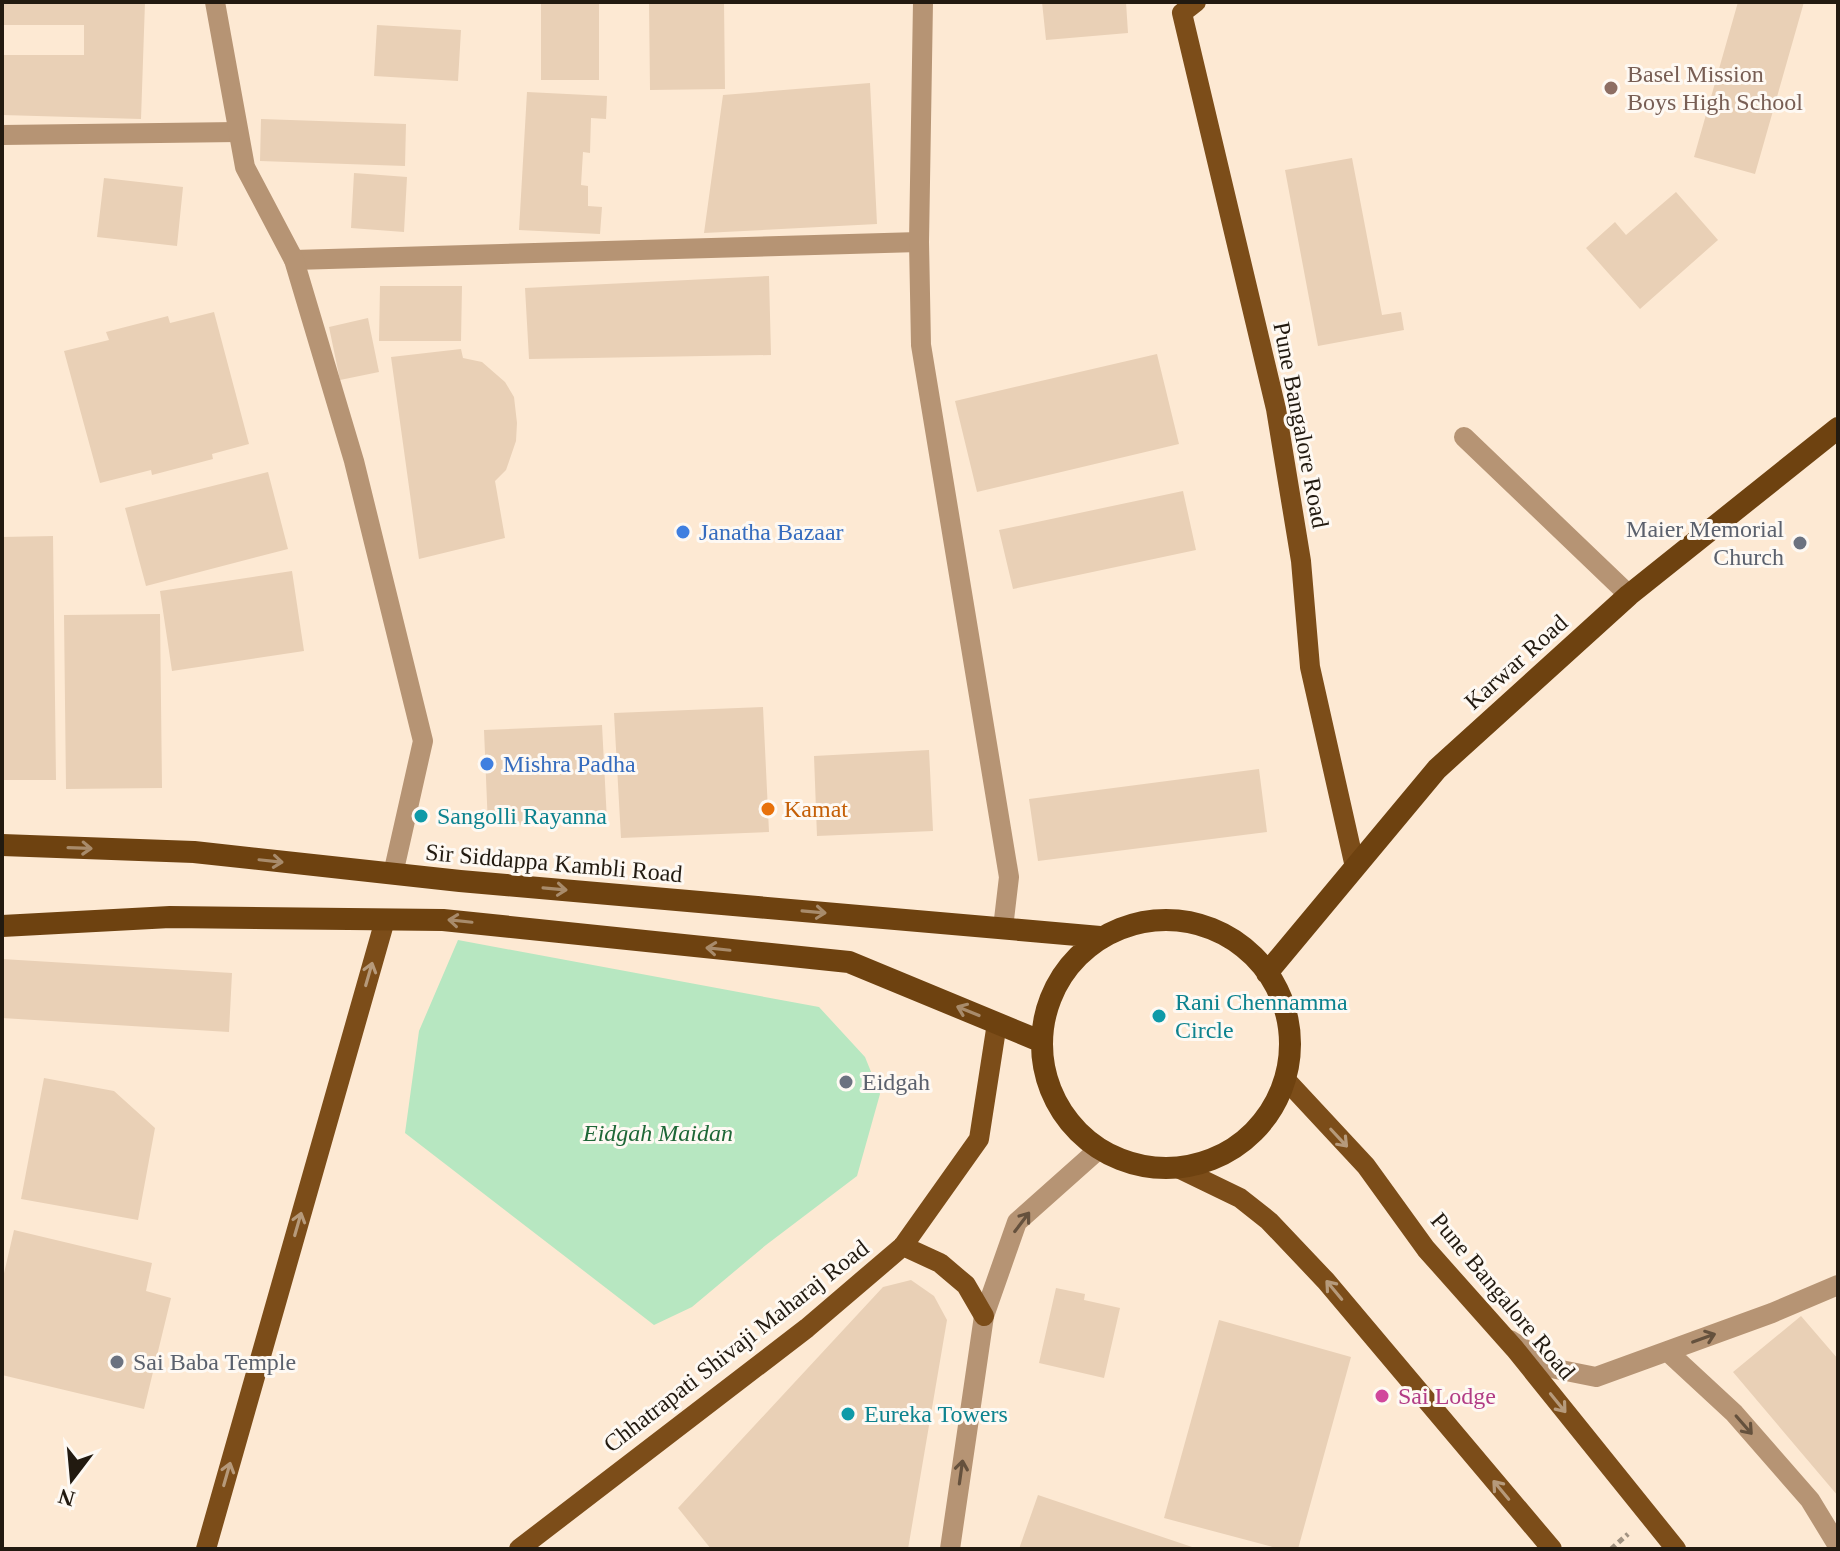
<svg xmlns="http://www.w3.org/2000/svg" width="1840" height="1551" font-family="'Times New Roman',serif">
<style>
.green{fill:#b7e7c1}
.building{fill:#e9d0b6}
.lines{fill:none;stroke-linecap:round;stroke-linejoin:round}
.path{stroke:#a29382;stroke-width:5;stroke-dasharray:6 4;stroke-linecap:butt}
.service{stroke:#b69474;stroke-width:20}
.minor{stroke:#b69474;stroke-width:20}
.tertiary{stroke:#b69474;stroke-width:20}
.primary{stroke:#7c4d19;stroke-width:20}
.trunk{stroke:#6e4210;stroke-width:22}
.oneway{stroke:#a88b6b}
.oneway2{stroke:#b69a7b}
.oneway3{stroke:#65513d}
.education-dot{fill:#8d6e63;stroke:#fef9f3;stroke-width:3}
.shop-dot{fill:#3f7fe0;stroke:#fef9f3;stroke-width:3}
.worship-dot{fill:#6b7280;stroke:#fef9f3;stroke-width:3}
.food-dot{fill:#e8710a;stroke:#fef9f3;stroke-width:3}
.culture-dot{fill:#0f9aa8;stroke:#fef9f3;stroke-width:3}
.hotel-dot{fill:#d1479c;stroke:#fef9f3;stroke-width:3}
.labels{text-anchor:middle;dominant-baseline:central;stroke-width:6;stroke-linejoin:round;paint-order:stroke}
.education-label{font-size:24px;fill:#785e54;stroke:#fef9f3;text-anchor:start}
.street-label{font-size:24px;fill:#221a10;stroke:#fef9f3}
.worship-label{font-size:24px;fill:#5b616d;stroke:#fef9f3;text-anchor:start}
.shop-label{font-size:24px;fill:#366cbe;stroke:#fef9f3;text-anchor:start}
.food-label{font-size:24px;fill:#c56008;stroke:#fef9f3;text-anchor:start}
.culture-label{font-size:24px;fill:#0d838f;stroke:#fef9f3;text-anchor:start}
.park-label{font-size:24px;font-style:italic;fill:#1e6737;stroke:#fef9f3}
.hotel-label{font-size:24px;fill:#b23c85;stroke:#fef9f3;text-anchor:start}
</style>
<rect width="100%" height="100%" fill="#fde9d3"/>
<path class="green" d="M458,940L819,1007L865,1057L880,1094L857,1176L766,1245L692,1307L654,1325L405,1133L419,1031Z"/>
<path class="building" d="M2,2H145L141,119L2,115V55H84V25H2Z
M541,2H599V80H541Z
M649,2H724L725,89L650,90Z
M1042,2H1126L1128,33L1046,40Z
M1738,2H1804L1755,174L1694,157Z
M377,25L461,30L458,81L374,76Z
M870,83L877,224L704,233L723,95Z
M527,92L607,96L606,119L591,118L590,153L583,152L581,185L588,186V206L602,207L600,234L519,230Z
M261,119L406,124L405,166L260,161Z
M1352,158L1382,315L1401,312L1404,330L1318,346L1285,170Z
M354,173L407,177L404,232L351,228Z
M104,178L183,187L177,246L97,237Z
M1676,192L1718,240L1640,309L1586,248L1615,222L1626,235Z
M769,276L771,355L529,359L525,288Z
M380,286H462L461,341H379Z
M214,312L249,444L212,454L213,459L152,475L151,470L100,483L64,351L109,340L106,332L168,316L170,323Z
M368,318L379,372L340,380L329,327Z
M461,349L463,358L482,362L505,382L514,397L517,423L516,441L506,470L495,481L505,538L419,559L391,357Z
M1157,354L1179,444L977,492L955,401Z
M268,472L288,549L146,586L125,508Z
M1183,491L1196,550L1013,589L999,530Z
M53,536L56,780H2V537Z
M292,571L304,651L172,671L160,591Z
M160,614L162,788L66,789L64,615Z
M763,707L769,832L621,838L614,713Z
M602,725L607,821L488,826L484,730Z
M929,750L933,831L817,836L814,756Z
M1259,769L1267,832L1038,861L1029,799Z
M2,959L232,973L229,1032L2,1018Z
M44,1078L114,1091L155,1128L138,1220L21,1199Z
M14,1230L152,1263L146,1291L171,1298L144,1409L2,1375V1282Z
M911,1280L934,1296L947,1320L908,1549H711L678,1508L883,1287Z
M1056,1288L1085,1294L1084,1300L1120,1308L1104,1378L1039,1363Z
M1801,1316L1838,1359V1496L1733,1372Z
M1219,1320L1351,1357L1298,1549H1280L1164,1518Z
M1038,1495L1195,1548V1549H1019Z"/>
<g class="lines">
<path class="path" d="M1611,1549L1628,1534"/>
<path class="service" d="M1510,1340L1556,1369L1596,1377L1772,1313L1838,1285
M1667,1351L1734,1413L1810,1500L1838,1546"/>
<path class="minor" d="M2,135L238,132
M294,260L919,242
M1464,437L1629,595"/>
<path class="tertiary" d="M215,2L245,167L294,260L354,461L423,741L393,874
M923,2L919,242L921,345L1009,877L1003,928
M950,1549L984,1316L1017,1222L1099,1149"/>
<path class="primary" d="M1196,2L1182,13L1276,409L1301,561L1310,667L1355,867
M1286,1080L1366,1166L1426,1249L1515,1349L1676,1549
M1178,1168L1240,1198L1269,1221L1326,1281L1552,1549
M903,1246L940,1263L966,1285L984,1316
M206,1549L385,920
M519,1549L807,1328L903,1246L979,1139L997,1023"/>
<path class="trunk" d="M2,845L194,852L460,881L1100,937
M1042 1044a124 124 0 1 1 248 0a124 124 0 1 1-248 0Z
M2,926L170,917L443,920L849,962L1040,1041
M1267,973L1437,769L1629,595L1838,428"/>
</g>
<defs><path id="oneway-shaft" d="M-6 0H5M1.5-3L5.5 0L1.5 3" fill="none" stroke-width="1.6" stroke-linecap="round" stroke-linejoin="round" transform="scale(2)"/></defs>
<g class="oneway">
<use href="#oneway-shaft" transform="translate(80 848) rotate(2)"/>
<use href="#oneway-shaft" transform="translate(271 861) rotate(6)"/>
<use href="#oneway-shaft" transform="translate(555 889) rotate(5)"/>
<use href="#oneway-shaft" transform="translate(814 912) rotate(5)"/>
<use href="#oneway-shaft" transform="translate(460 921) rotate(-174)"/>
<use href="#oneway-shaft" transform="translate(718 949) rotate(-174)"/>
<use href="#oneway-shaft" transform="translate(968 1011) rotate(-158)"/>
</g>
<g class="oneway2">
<use href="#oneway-shaft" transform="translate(369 974) rotate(-74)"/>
<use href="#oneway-shaft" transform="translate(1339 1138) rotate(47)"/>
<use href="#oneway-shaft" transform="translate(298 1224) rotate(-74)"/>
<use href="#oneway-shaft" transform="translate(1334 1290) rotate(-130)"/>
<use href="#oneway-shaft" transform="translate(1558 1403) rotate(51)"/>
<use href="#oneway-shaft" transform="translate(227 1474) rotate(-74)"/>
<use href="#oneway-shaft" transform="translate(1501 1490) rotate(-130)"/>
</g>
<g class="oneway3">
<use href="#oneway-shaft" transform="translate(1022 1222) rotate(-53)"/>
<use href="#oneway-shaft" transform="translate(1704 1338) rotate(-20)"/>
<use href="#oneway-shaft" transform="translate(1744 1425) rotate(49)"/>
<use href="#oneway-shaft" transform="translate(961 1472) rotate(-82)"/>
</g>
<circle class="education-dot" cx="1611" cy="88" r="8"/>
<g class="shop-dot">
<circle cx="683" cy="532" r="8"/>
<circle cx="487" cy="764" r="8"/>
</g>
<g class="worship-dot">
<circle cx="1800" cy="543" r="8"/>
<circle cx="846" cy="1082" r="8"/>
<circle cx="117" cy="1362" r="8"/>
</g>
<circle class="food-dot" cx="768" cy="809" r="8"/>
<g class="culture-dot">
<circle cx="421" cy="816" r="8"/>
<circle cx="1159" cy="1016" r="8"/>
<circle cx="848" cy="1414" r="8"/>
</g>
<circle class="hotel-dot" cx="1382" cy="1396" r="8"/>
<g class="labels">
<g class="education-label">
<text x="1627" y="74">Basel Mission<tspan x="1627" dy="28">Boys High School</tspan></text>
</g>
<g class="street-label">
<text transform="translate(1301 425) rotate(79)">Pune Bangalore Road</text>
<text transform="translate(1516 662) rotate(-42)">Karwar Road</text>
<text transform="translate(554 863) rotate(5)">Sir Siddappa Kambli Road</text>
<text transform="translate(1503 1296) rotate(50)">Pune Bangalore Road</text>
<text transform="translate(736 1346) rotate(-38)">Chhatrapati Shivaji Maharaj Road</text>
</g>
<g class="worship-label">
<text x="1784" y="529" text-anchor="end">Maier Memorial<tspan x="1784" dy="28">Church</tspan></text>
<text x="862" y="1082">Eidgah</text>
<text x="133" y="1362">Sai Baba Temple</text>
</g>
<g class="shop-label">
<text x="699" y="532">Janatha Bazaar</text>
<text x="503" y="764">Mishra Padha</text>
</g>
<g class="food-label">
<text x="784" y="809">Kamat</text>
</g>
<g class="culture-label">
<text x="437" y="816">Sangolli Rayanna</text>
<text x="1175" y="1002">Rani Chennamma<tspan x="1175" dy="28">Circle</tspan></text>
<text x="864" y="1414">Eureka Towers</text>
</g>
<g class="park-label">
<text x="658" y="1133">Eidgah Maidan</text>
</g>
<g class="hotel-label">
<text x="1398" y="1396">Sai Lodge</text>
</g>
</g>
<rect width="1840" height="1551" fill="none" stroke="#221a10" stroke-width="8"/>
<g transform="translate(72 1479) rotate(196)" stroke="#fef9f3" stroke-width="6" paint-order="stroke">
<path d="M0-6L14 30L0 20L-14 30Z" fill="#221a10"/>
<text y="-12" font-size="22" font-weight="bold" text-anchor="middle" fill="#221a10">N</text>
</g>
</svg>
